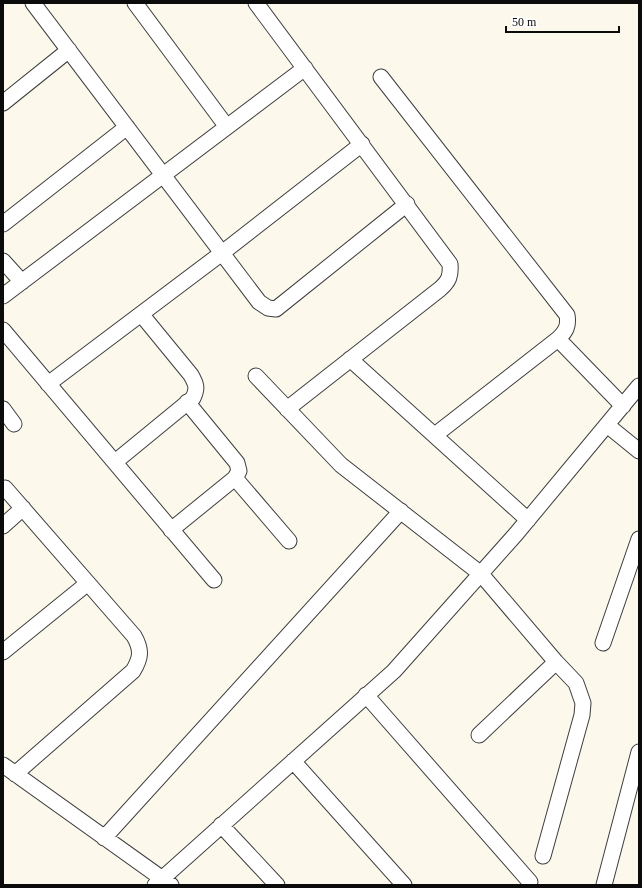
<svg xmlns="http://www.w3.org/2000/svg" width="642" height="888" font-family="Georgia,serif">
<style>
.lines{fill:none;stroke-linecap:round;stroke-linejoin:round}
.minor-casing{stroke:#3e3e3e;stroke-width:17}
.minor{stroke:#fff;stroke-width:15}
</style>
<rect width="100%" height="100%" fill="#fcf9ec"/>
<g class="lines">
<g class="minor-casing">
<path id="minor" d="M33,3L259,302L268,308L276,309L407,204
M135,3L227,127
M256,3L450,264C451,276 449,281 440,289L287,409
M381,77L567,315C569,326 566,331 558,339L435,435
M3,103L69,50
M3,224L127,127
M3,261L22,282
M3,296L305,68
M3,330L214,580
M558,339L623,406
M350,359L528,520
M256,376L341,465L481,574L556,662L576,683L583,703L582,715L543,856
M48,384L222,253L362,144
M187,402L237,463L239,471L235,478
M3,409L14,424
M607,425L639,451
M115,462L193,398C198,388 196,384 191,375L141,314
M5,488L134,636C142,650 141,658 133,671L15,774
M3,526L23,508
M171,530L235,478L289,541
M603,643L639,539
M3,652L88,583
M366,695L530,882
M479,735L556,662
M293,761L404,885
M3,765L171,885
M221,825L277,885
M104,838L401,511
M155,885L394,671L516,534L639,386
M604,885L639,752"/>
</g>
<use href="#minor" class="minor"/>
</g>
<rect width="642" height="888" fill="none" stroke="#0b0b0b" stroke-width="8"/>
<path d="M506 26v6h113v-6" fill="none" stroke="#0b0b0b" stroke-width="2"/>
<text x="512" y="26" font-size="12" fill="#0b0b0b" stroke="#ffffff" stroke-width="3" paint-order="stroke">50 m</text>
</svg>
